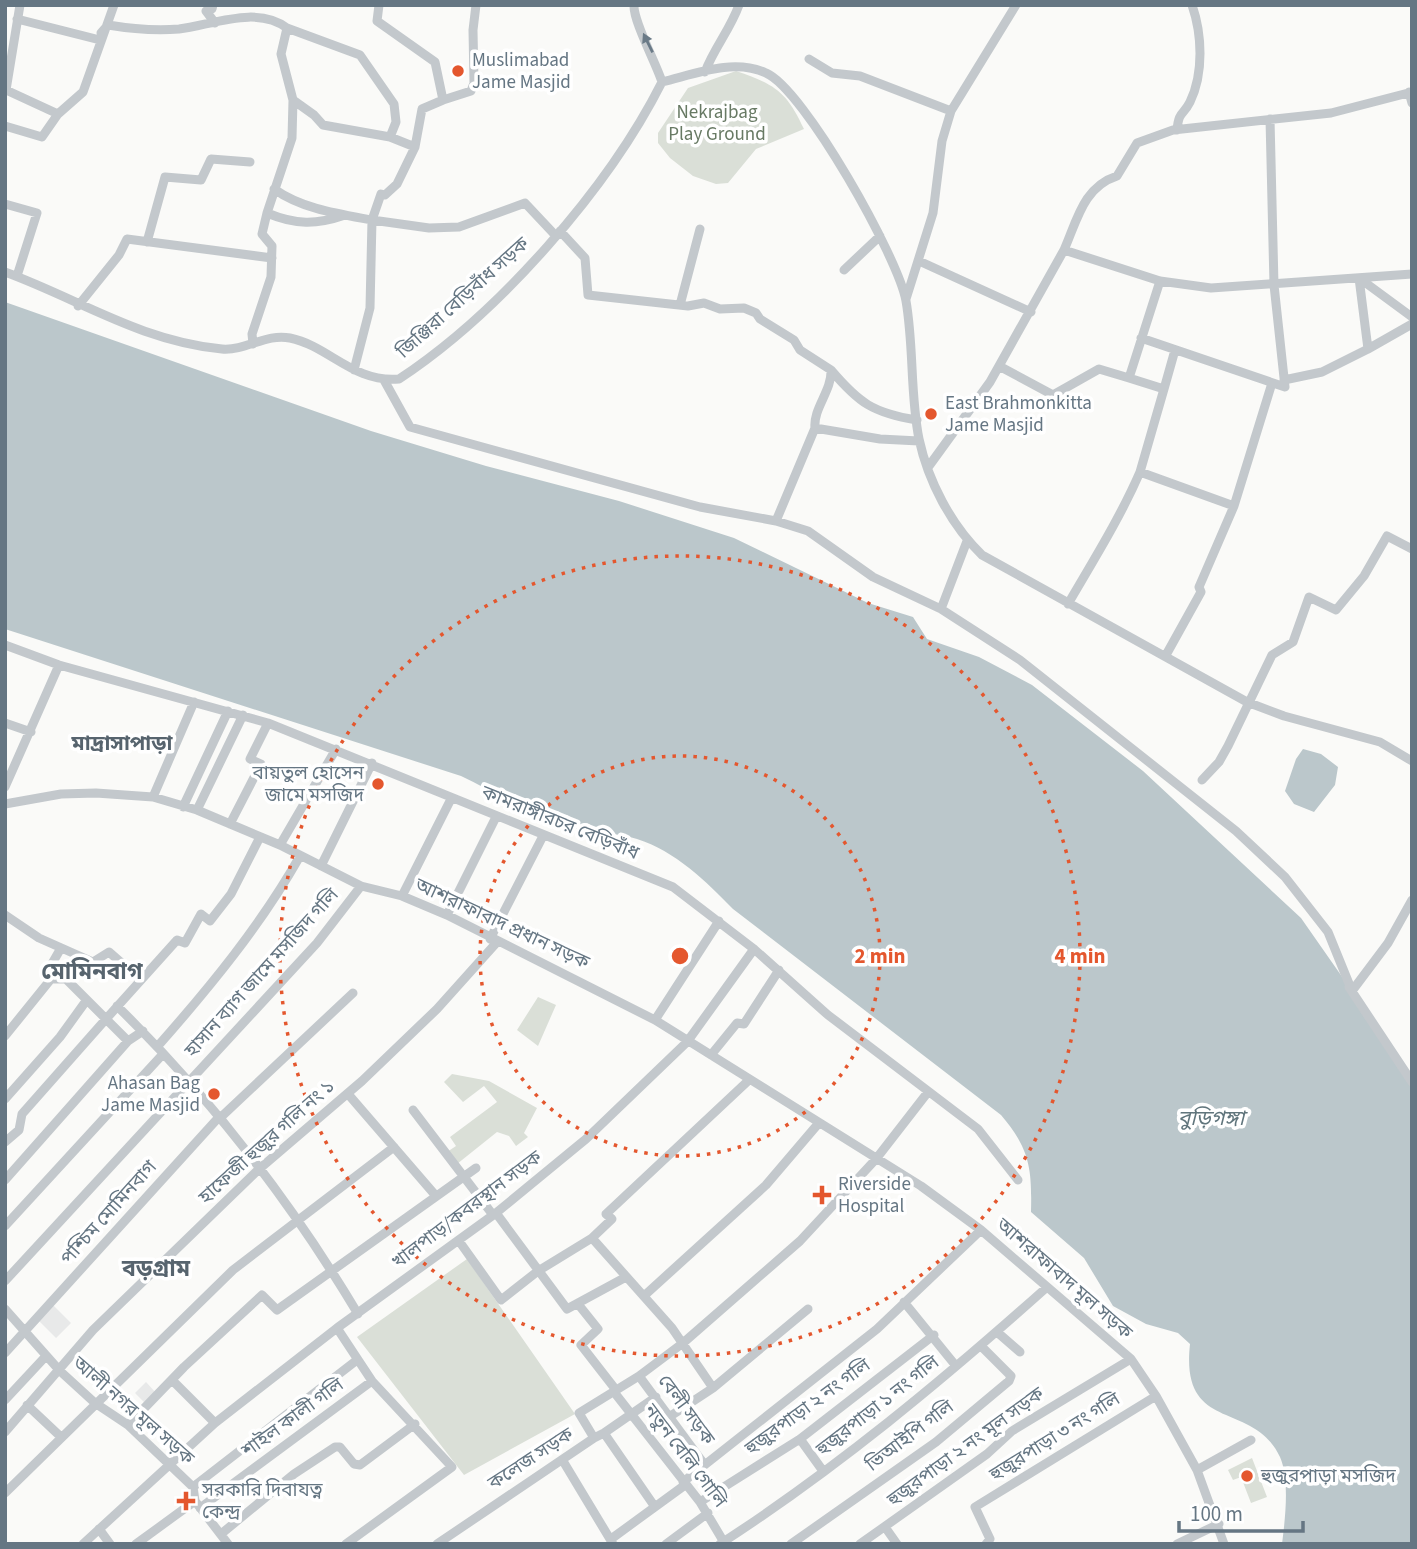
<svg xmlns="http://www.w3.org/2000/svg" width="1417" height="1549" font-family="'Source Sans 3','Noto Sans Bengali',sans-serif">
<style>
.built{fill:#e8e9e9}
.green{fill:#dadfd7}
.water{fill:#bbc7cb}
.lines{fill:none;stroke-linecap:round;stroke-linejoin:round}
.minor{stroke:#c3c8cc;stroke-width:9}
.oneway{fill:#6a7a87}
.ring{fill:none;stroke:#e4572e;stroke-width:3.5;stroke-dasharray:3.5 7}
.poi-dot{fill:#e4572e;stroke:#fff;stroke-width:2.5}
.labels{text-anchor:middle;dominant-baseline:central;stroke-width:7;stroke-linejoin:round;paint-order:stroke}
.poi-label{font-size:19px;fill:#657683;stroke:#fff;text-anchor:start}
.park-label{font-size:19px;fill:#687a64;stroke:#fff}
.street-label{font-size:19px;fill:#657683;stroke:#fff}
.neighbourhood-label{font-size:21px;font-weight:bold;fill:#57646e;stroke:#fff}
.water-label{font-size:21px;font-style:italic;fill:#60757c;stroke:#fff}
.quarter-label{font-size:23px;font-weight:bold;fill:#57646e;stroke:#fff}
.centre{fill:#e4572e;stroke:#fff;stroke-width:3.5}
.ring-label{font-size:21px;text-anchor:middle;font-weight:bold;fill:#e4572e;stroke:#fff;stroke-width:7;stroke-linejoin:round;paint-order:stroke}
</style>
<rect width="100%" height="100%" fill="#fafaf8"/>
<path class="built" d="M53,1305L71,1323L56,1338L37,1319Z
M146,1382L156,1393L145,1403L135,1393Z"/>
<path class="green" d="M736,71C775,84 787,92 804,129L756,149L728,183L716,184L693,176L670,158L658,143V133L688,88Z
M538,997L556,1005L538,1046L517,1030Z
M452,1074L489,1081L537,1108L524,1133L528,1137L516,1146L509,1136L497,1132L457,1164L447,1152L456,1146L450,1137L497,1102L484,1086L463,1102L444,1082Z
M467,1259L575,1414L464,1475L357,1337Z
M1252,1458L1267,1497L1251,1503L1241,1477L1233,1480L1228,1470Z"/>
<path class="water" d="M5,302L371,431L486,466L619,501L734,538L868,603L913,617L927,639L979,657L1032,685L1143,771L1301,918L1352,991L1412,1085V1544H1282C1285,1520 1290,1480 1280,1457C1253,1399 1180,1435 1190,1344L1178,1333L1146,1324L1113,1306L1084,1258L1031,1212C1032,1169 1030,1149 1001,1115L733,909C706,881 675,851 637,839C614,831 587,835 563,826C528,814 495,792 461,776L5,629Z
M1303,749L1321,754L1338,767L1335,785L1314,812L1294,804L1285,791L1296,759Z"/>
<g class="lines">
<path class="minor" d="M213,5L212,9L206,11L215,23
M379,5L377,21L435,62L443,100L471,91L474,83L473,30L476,5
M634,5C633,21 656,63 662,82
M17,19L100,40
M287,28L360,55L394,104L396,122L390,137
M101,33L108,25C132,29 155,31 179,29C212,25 257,5 287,28L281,54L293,100L292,138L267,213
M809,59L832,73L860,76L951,111
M705,72C714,48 730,30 739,5
M1409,92L1412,103
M293,100L314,115L323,125L390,137L415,147L422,109L443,100
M58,114L83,92L114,5
M5,126L42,137L58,114L6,90L20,5
M1177,130C1179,110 1183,116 1190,102C1204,73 1202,34 1192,5
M274,189C302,209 339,214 372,220L381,194L385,195L397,184L415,147
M5,204L37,213L17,276
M560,231L585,258L588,295L688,306L704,303L720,309L744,308L756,313L760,319L794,340L800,350L831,370C832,391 813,408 815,428L880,439L919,441
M147,242L165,177L201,180L211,159L250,162
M1064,250C1077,221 1083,187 1117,176L1137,143L1173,130L1331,113L1412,92
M919,261L1031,312
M844,270L880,236
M5,272C79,299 140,341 222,349C246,351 266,333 290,338C329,346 353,383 399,379C499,313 608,189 662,82C695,74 733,58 766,73C804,89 899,259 906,301C914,347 910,394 919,439C928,481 951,525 982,555L1247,702L1284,716L1380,742L1412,761
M1359,278L1412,317
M1160,281L1129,378L1164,389L1175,350
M906,299L933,213L942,141L951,111L1016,5
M680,305L700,229
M78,306L119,255L127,239L272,258
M1141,338L1285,387L1274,285L1270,119
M253,344L252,334L271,277L272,246L262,234L267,213C296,225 316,225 345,215
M1368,349L1412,324
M999,366L1053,395L1099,369L1129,378
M354,370L370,308L372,220L429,228L459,227L525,203L556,236
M831,370C859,403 873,413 917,420
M384,380L410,427L700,507L776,521L808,531L873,577L941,609L967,541
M1284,380L1322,372L1368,349L1359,278
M929,466L990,382L1064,250L1160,281L1211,288L1412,274
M1140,472L1164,389
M776,521L815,428
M1068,604C1093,561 1120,518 1140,472L1234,506
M941,609L1020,660L1236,831L1285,877L1328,932L1352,991L1388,943L1412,900
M5,645L59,665L268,723L673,887L754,949L828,1015L978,1129L1018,1180
M1166,655L1201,592L1199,587L1234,506L1272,383
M5,723L31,732
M1202,780L1219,762L1228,746L1272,655L1293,642L1309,597L1336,610L1364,576L1387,536L1412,549
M5,787L59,665
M153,797L194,702
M5,804L61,794L96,793L153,797L197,810L280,845L361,886L402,896L447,915L655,1020L921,1186L981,1230L1131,1359L1156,1396L1197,1470L1224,1544
M183,807L228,711
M197,810L243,715
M230,824L261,764L250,759L268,723
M280,845L336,749
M321,866L372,763
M402,896L451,799
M5,915L39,938L93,962L109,952L141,980
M447,915L496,817
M490,939L543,836
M1349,987L1412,1082
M117,1006C210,1097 291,1202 358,1314
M655,1020L719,921
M5,1036L51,979
M128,1041L106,1019L177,940L185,943L201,914L210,921L231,894L260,837
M157,1047C210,987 261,925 300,856
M711,1055L737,1023L744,1024L779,970
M348,1094L436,1196
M5,1099L60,1037L86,1001
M413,1110L493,1215
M220,1118L353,993
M5,1142L19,1130L22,1114L106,1019L66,979H51L46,974L61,948
M5,1180L128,1041L143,1031
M496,1213L567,1309L626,1277
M5,1226L163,1054
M592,1238L672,1328L713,1388
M459,1241L501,1300L538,1271L592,1238L612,1219L606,1214L749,1080
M5,1281L317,943L361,886
M645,1295L766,1185L818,1124
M904,1302L956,1366
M578,1304L598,1329L581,1345L616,1390
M5,1309L60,1371L95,1403L128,1425L193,1487L195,1501L228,1544
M337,1328L372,1381L452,1467L346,1544
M997,1332L1020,1352
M5,1353L219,1117
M639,1376L704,1464
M172,1380L215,1423
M614,1392L700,1502L725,1544
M5,1400L46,1356
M27,1405L61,1437
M669,1417L713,1388L808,1309
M128,1425L184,1367L262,1295L277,1310L476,1168
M5,1432L93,1330L258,1170L362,1081L437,1009L498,941
M604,1433L656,1397
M594,1438L604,1433L655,1507
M800,1439L823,1471
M563,1461L613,1544
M1197,1470L1251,1440
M683,1482L877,1329L981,1230
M193,1487L357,1360
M5,1493L233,1270L394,1147
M700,1502L800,1439L934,1335
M200,1508L372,1381
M885,1527L897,1544
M99,1529L110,1544
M221,1534L294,1474L335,1447H340L354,1464L360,1465L415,1424
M611,1539L685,1485
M83,1544L215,1423L337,1328L496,1213L586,1139L687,1042L754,949
M136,1544L195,1501
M437,1544L594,1438L579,1413L639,1376L683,1343L800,1241L876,1159L928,1092
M666,1544L708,1513
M720,1544C836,1469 943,1380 1046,1288
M791,1544L936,1442L1009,1381L1011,1376L981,1346
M860,1544L987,1454L1012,1431L1131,1359
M986,1544L990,1539L975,1507L1156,1396
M1177,1544L1219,1524"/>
</g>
<defs><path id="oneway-solid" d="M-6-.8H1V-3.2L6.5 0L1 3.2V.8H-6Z" transform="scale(1.75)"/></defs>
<use class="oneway" href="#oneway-solid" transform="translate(648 43) rotate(-116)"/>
<g class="ring">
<circle cx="680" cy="956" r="200"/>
<circle cx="680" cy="956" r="400"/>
</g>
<g class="poi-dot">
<circle cx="458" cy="71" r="7"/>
<circle cx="931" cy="414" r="7"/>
<circle cx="378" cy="784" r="7"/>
<circle cx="214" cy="1094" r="7"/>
<path d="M818.5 1184.5h7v7h7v7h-7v7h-7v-7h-7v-7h7z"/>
<circle cx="1247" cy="1476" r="7"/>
<path d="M182.5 1490.5h7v7h7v7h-7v7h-7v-7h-7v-7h7z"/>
</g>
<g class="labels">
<g class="poi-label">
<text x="472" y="60">Muslimabad<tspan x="472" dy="22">Jame Masjid</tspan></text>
<text x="945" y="403">East Brahmonkitta<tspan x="945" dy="22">Jame Masjid</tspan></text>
<text x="364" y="773" text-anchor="end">বায়তুল হোসেন<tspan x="364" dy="22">জামে মসজিদ</tspan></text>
<text x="200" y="1083" text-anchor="end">Ahasan Bag<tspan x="200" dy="22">Jame Masjid</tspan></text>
<text x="838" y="1184">Riverside<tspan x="838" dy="22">Hospital</tspan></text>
<text x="1261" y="1476">হুজুরপাড়া মসজিদ</text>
<text x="202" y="1490">সরকারি দিবাযত্ন<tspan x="202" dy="22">কেন্দ্র</tspan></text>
</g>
<g class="park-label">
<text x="717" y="112">Nekrajbag<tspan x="717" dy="22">Play Ground</tspan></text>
</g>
<g class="street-label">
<text transform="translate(463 298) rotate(-42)">জিঞ্জিরা বেড়িবাঁধ সড়ক</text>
<text transform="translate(560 823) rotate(22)">কামরাঙ্গীরচর বেড়িবাঁধ</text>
<text transform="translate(502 924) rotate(25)">আশরাফাবাদ প্রধান সড়ক</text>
<text transform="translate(262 973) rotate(-48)">হাসান ব্যাগ জামে মসজিদ গলি</text>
<text transform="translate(267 1142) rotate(-42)">হাফেজী হুজুর গলি নং ১</text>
<text transform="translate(467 1210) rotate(-37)">খালপাড়/কবরস্থান সড়ক</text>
<text transform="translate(109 1213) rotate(-48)">পশ্চিম মোমিনবাগ</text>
<text transform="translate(1064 1279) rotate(41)">আশরাফাবাদ মূল সড়ক</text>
<text transform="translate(878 1406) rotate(-38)">হুজুরপাড়া ১ নং গলি</text>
<text transform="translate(808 1407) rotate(-36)">হুজুরপাড়া ২ নং গলি</text>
<text transform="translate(686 1410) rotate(54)">বেলী সড়ক</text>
<text transform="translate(133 1411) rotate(41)">আলী নগর মূল সড়ক</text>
<text transform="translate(293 1418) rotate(-36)">শাইল কালী গলি</text>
<text transform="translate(910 1436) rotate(-37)">ভিআইপি গলি</text>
<text transform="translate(1055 1437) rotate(-32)">হুজুরপাড়া ৩ নং গলি</text>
<text transform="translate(966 1447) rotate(-36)">হুজুরপাড়া ২ নং মূল সড়ক</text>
<text transform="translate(685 1456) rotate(53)">নতুন বেলি গোলি</text>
<text transform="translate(531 1459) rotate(-33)">কলেজ সড়ক</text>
</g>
<g class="neighbourhood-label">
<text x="122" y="743">মাদ্রাসাপাড়া</text>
</g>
<g class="water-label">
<text x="1211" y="1118">বুড়িগঙ্গা</text>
</g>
<g class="quarter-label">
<text x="92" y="971">মোমিনবাগ</text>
<text x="156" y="1268">বড়গ্রাম</text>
</g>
</g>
<circle cx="680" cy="956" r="10" class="centre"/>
<g class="ring-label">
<text x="880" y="963">2 min</text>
<text x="1080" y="963">4 min</text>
</g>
<rect width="1417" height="1549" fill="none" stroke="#657683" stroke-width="14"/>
<path d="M1179 1521v10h124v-10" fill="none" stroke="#657683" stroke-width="3.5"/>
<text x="1190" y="1521" font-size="21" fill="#657683" stroke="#ffffff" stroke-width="5" paint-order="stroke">100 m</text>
</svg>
